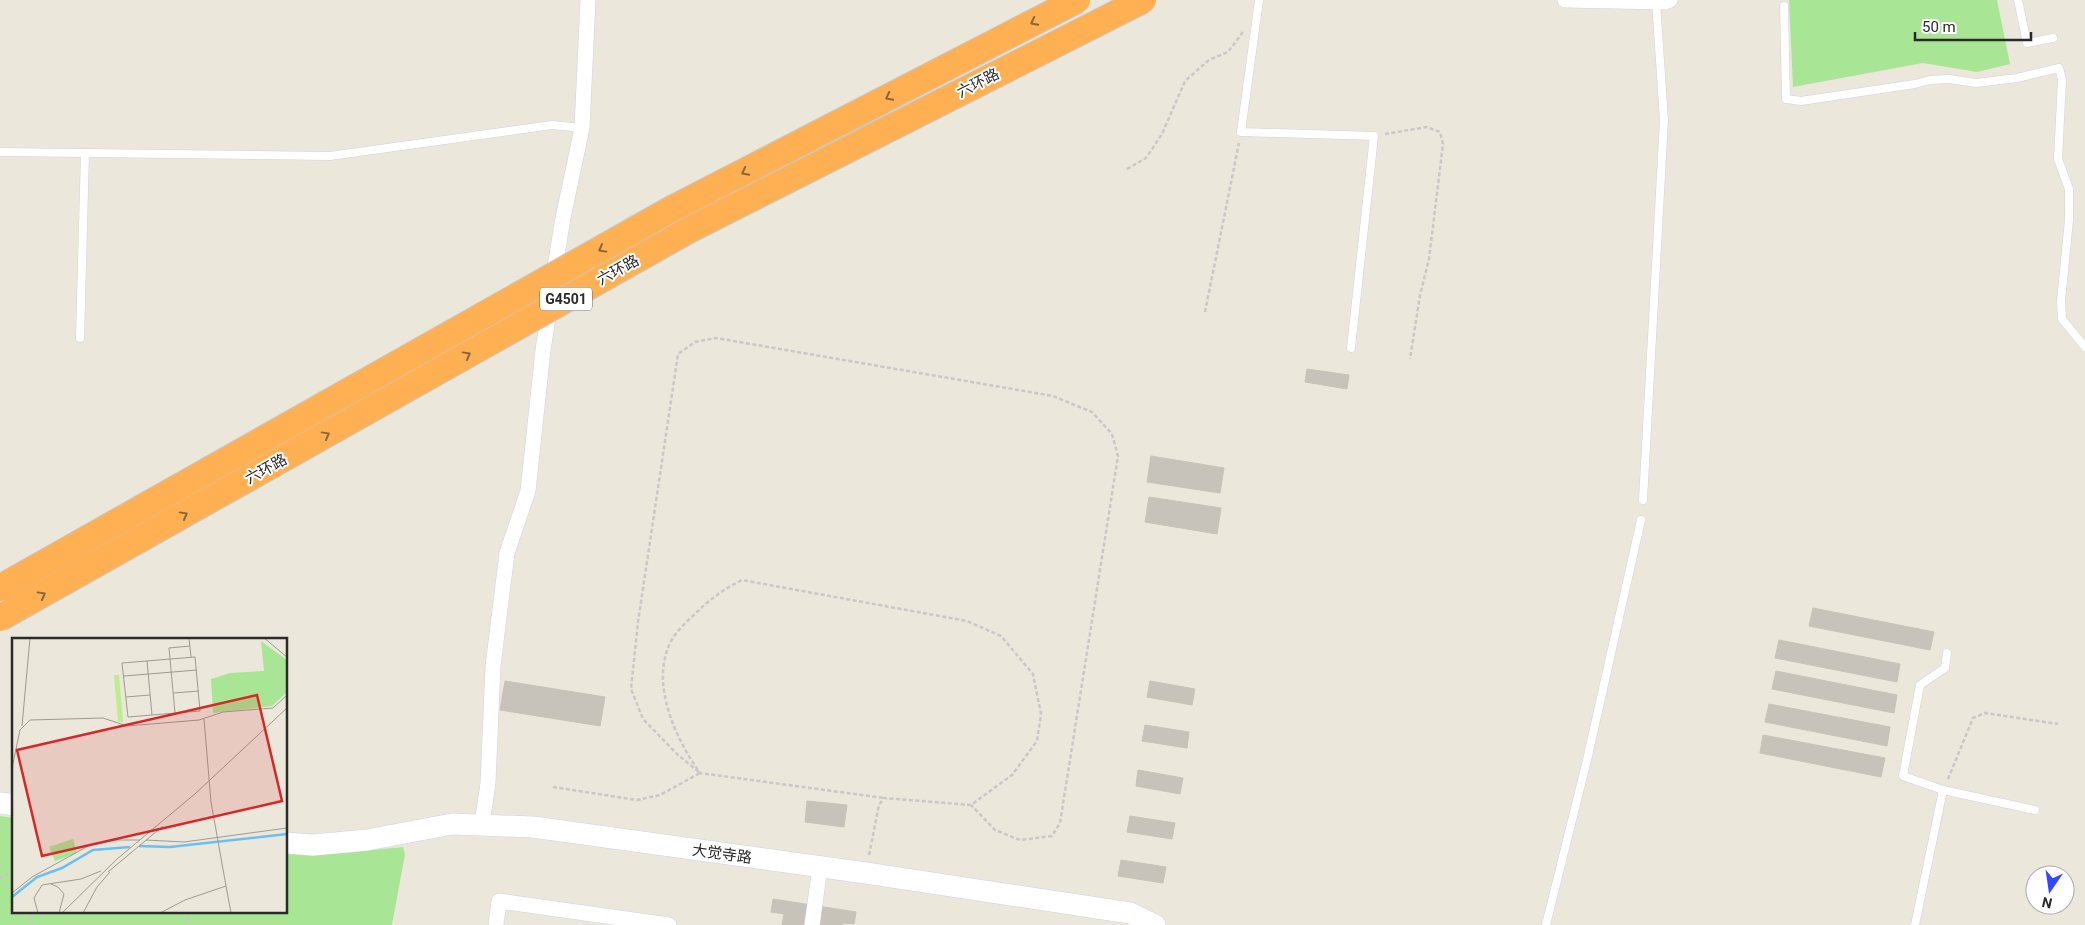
<svg xmlns="http://www.w3.org/2000/svg" width="2085" height="925" font-family="Roboto,'Noto Sans SC',sans-serif">
<style>
.green{fill:#a8e695}
.building{fill:#c8c3ba;stroke:#c8c3b4}
.lines{fill:none;stroke-linecap:round;stroke-linejoin:round}
.lane-casing{stroke:#d0d2e3;stroke-width:9}
.street-casing{stroke:#d0d2e3;stroke-width:16}
.secondary-casing{stroke:#d0d2e3;stroke-width:22}
.path{stroke:#c8c8c8;stroke-width:2.5;stroke-dasharray:4 2.5;stroke-linecap:butt}
.lane{stroke:#fff;stroke-width:8}
.street{stroke:#fff;stroke-width:15}
.secondary{stroke:#fff;stroke-width:21}
.highway-bridge-casing{stroke:#c8c8c8;stroke-width:28;stroke-linecap:butt}
.highway-bridge{stroke:#ffb053;stroke-width:26}
.oneway{stroke:#8a663c}
.labels{text-anchor:middle;dominant-baseline:central;stroke-width:4;stroke-linejoin:round;paint-order:stroke}
.shield{fill:#fff;stroke:#6a6a6a;stroke-width:1}
.shield-label{font-size:14px;font-weight:bold;fill:#2a2a2a}
.street-label{font-size:15px;fill:#2a2a2a;stroke:#fff}
.inset-river{fill:none;stroke:#69c0f3;stroke-width:2.5}
.inset-road{fill:none;stroke:#9e9b94;stroke-width:1}
.view{fill:#d62828;fill-opacity:0.15;stroke:#d62828;stroke-width:2.5}
.inset-edge{fill:none;stroke:#2a2a2a;stroke-width:2.5}
</style>
<rect width="100%" height="100%" fill="#ece7db"/>
<path class="green" d="M1789,0H1997L2010,64L1977,72L1923,63L1793,87Z
M0,816L14,818V911H286V853L313,856L403,847L405,854L392,925H0Z"/>
<path class="building" d="M1307,369L1349,375L1347,389L1305,382Z
M1151,456L1224,468L1220,493L1147,482Z
M1149,497L1221,508L1217,534L1145,522Z
M1813,608L1934,632L1930,650L1809,626Z
M1779,640L1900,664L1897,682L1775,658Z
M1776,671L1897,695L1894,713L1772,689Z
M505,681L605,697L600,726L500,710Z
M1150,681L1195,689L1192,705L1147,697Z
M1769,704L1890,727L1887,746L1765,722Z
M1145,725L1189,732L1187,748L1142,741Z
M1763,735L1885,758L1881,777L1760,753Z
M1138,770L1183,778L1180,794L1136,786Z
M807,801L847,805L844,827L805,822Z
M1130,816L1175,823L1172,839L1127,832Z
M1121,860L1166,867L1163,883L1118,876Z
M773,899L856,912L854,924L843,923V925H782L784,914L771,912Z"/>
<g class="lines">
<g class="lane-casing">
<path id="lane" d="M1259,0L1241,132L1374,136L1351,348
M2018,0L2027,43L2053,38
M1784,6L1786,99L1801,101L1915,84L1930,80L1949,79L1976,83L2017,78L2059,68L2062,79L2058,159L2069,189V220L2061,301L2062,319L2085,347
M0,152L330,156L552,125L582,128
M80,338L85,153
M1643,500L1664,120L1656,2
M1943,790L1903,776L1920,685L1945,668L1947,653
M1546,925L1587,760L1641,520
M1915,925L1943,790L2035,810"/>
</g>
<g class="street-casing">
<path id="street" d="M1565,0L1665,2L1670,0
M553,279L563,218L582,128L588,0
M482,824L488,783L493,666L507,553L528,491L543,350L550,305
M496,925L499,901L669,925
M812,925L820,867"/>
</g>
<g class="secondary-casing">
<path id="secondary" d="M0,803L14,805
M286,843L313,845L367,840L452,824L533,827L866,873L1130,913L1155,925"/>
</g>
<path class="path" d="M1385,134L1427,127L1440,132L1443,144L1429,259L1420,295L1410,359
M1127,169L1146,158L1162,134L1185,81L1209,60L1228,52L1243,32
M1205,312L1239,143
M1948,779L1973,718L1985,713L2058,724
M553,787L637,800L660,795L700,773L678,755L643,719L631,689L638,622L678,354L695,342L716,338L1053,396L1092,412L1112,434L1118,456L1060,823L1052,836L1020,840L995,830L971,805
M869,855L879,805L884,798L971,805L1012,775L1037,741L1041,714L1033,674L1001,636L967,621L742,580C724,589 711,598 696,613C685,623 673,634 668,648C652,688 677,741 700,773L884,798
M0,878L14,871
M31,911V918L34,925
M184,925L195,911"/>
<use href="#lane" class="lane"/>
<use href="#street" class="street"/>
<use href="#secondary" class="secondary"/>
<g class="highway-bridge-casing">
<path id="highway-bridge" d="M0,588L670,210L1077,0
M0,618L689,230L1143,0"/>
</g>
<use href="#highway-bridge" class="highway-bridge"/>
</g>
<defs><path id="oneway-chevron" d="M-2-3.5L2.5 0L-2 3.5" fill="none" stroke-width="1.6" stroke-linecap="round" stroke-linejoin="round" transform="scale(1.25)"/></defs>
<g class="oneway">
<use href="#oneway-chevron" transform="translate(1034 22) rotate(153)"/>
<use href="#oneway-chevron" transform="translate(889 97) rotate(153)"/>
<use href="#oneway-chevron" transform="translate(745 172) rotate(153)"/>
<use href="#oneway-chevron" transform="translate(602 249) rotate(151)"/>
<use href="#oneway-chevron" transform="translate(467 355) rotate(-29)"/>
<use href="#oneway-chevron" transform="translate(326 435) rotate(-29)"/>
<use href="#oneway-chevron" transform="translate(184 515) rotate(-29)"/>
<use href="#oneway-chevron" transform="translate(42 595) rotate(-29)"/>
</g>
<g class="labels">
<rect class="shield" x="540" y="287.5" width="52" height="23" rx="4"/>
<g class="shield-label">
<text x="566" y="299">G4501</text>
</g>
<g class="street-label">
<text transform="translate(978 83) rotate(-27)">六环路</text>
<text transform="translate(618 270) rotate(-29)">六环路</text>
<text transform="translate(266 469) rotate(-29)">六环路</text>
<text transform="translate(722 854) rotate(8)">大觉寺路</text>
</g>
</g>
<g transform="translate(12 638)">
<rect width="275" height="275" fill="#ece7db"/>
<path d="M249,3L275,22V54L260,68L201,75L199,41L218,35L252,33ZM61,201L65,215L43,223L37,209Z" fill="#a8e695"/>
<path d="M102,37H107L111,84H106Z" fill="#bced90"/>
<path class="inset-river" d="M127,208L158,209L275,196M0,259L25,239L50,230L81,212L118,209"/>
<path class="inset-road" d="M177,0L179,19M252,0L275,19M183,19L188,73L116,79L110,25ZM135,23L140,77M112,38L185,32M161,55L187,53M114,59L138,57M163,75L157,10L178,8M10,88L18,0M0,130L8,92L18,82L91,80L115,88L187,82L211,74L261,70L275,57M134,202L172,204L275,190M96,234L151,188M39,246L46,249L52,256L47,275M214,248L219,275M0,255L20,239L78,207L104,202H128M26,275L22,260L30,247L69,241L89,233M50,275L105,221L184,155L275,70M71,275L85,249L98,234M148,275L173,262L214,248L199,164L192,81"/>
<path class="view" d="M245,57L270,163L30,218L5,112Z"/>
<rect width="275" height="275" class="inset-edge"/>
</g>
<g transform="translate(2050 890) rotate(193)"><circle r="24" fill="#ffffff" stroke="#aaaaaa"/>
<path d="M0-4L9 19L0 12L-9 19Z" fill="#3546ff"/>
<text y="-8" font-size="14" font-weight="bold" text-anchor="middle" fill="#2a2a2a">N</text>
</g>
<path d="M1915 32v8h116v-8" fill="none" stroke="#2a2a2a" stroke-width="2.5"/>
<text x="1922" y="32" font-size="15" fill="#2a2a2a" stroke="#ffffff" stroke-width="4" paint-order="stroke">50 m</text>
</svg>
